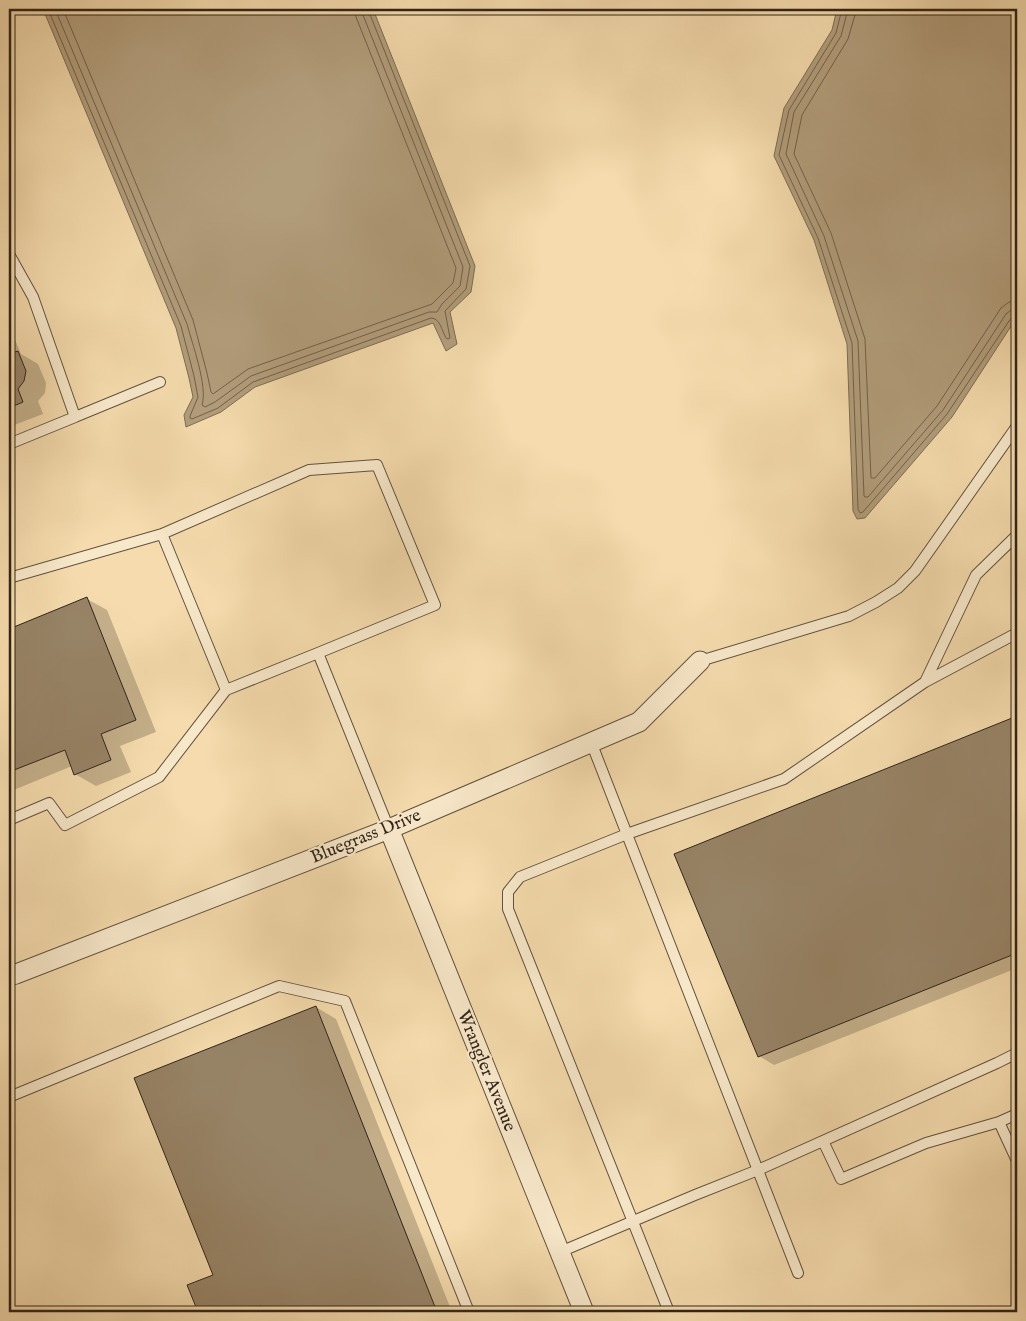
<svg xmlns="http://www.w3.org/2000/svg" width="1026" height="1321" font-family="'IM FELL English',serif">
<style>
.water{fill:#b29d7b;stroke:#7e6d54}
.shadow{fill:#0003}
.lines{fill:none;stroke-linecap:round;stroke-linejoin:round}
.shore{stroke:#72604a;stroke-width:1}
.building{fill:#978366;stroke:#31241a}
.service-casing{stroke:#62523f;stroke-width:12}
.minor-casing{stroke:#62523f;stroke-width:21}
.service{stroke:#f8e8ca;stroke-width:10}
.minor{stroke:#f8e8ca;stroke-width:19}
.labels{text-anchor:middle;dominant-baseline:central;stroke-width:4.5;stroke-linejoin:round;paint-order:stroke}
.street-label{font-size:18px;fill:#31241a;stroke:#f8e8ca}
</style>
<rect width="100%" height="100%" fill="#f5dbad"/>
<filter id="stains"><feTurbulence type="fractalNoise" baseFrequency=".004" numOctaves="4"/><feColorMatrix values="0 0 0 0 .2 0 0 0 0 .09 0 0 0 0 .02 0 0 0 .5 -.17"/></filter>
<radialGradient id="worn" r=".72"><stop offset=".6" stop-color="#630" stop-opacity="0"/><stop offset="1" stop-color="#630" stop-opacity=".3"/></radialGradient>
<path class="water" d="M43,9H373L475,266L471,292L450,312L457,344L446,351L433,323L255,387L221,412L186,427L184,415L193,397L189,378L176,328Z
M837,9H1017V317L952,417L865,518L857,519L853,511L847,344L814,240L774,156L784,108L832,30Z"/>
<path class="shadow" d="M9,325L21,354L38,364L46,383L45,393L38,401L43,414L9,427Z
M87,599L107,610L156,732L120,746L131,772L96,786L75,774L72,766L9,792V630Z
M1017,717V968L774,1065L759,1056L676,855Z
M316,1007L336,1019L452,1312H199L189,1285L214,1276Z"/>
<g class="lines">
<path class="shore" d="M48,9L181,326L194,376L198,397L190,416V418L192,419L218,408L253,382L431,318C440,318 442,331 446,338L448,339L450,338L445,311L466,289L470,266L369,12V9
M55,9L187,324C192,343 208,387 202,405L205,407L215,402L251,376L429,312H437L442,304L460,286L463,267L363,15V9
M63,9L193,320L207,373L211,392L213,394L248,369L432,304L453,283L456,268L356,17L355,9
M842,9L836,33L789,110L779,155L818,238L852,343L858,509L860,513L863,512L947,414L1011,318L1014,315H1017
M848,9L841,36L794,112L786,154L824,236L858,341L864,496L865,497H868L943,410L1006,314L1011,310L1017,309
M856,9L855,15L848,39L802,115L794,154L831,233L865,339L871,478H875L937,406L1001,308L1009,302L1017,301"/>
</g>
<path class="building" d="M18,351L26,371L24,381L18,389L23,402L9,408V354Z
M87,597L136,720L101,734L111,760L74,775L65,750L9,772V629Z
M1017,716V953L758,1057L674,854Z
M316,1006L437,1312H263L261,1306L245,1312H198L187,1285L213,1275L134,1078Z"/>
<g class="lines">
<g class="service-casing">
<path id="service" d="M9,254L33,297L75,417L160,382
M9,444L75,417
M162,534L309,470L377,465L435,605L318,653
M9,578L162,534L226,690L159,777L65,825L49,803L9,820
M700,661L849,616L876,602L898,588L915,571L1017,426
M925,682L1017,633
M226,690L318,653L389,829
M591,742L798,1273
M9,1097L279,986L345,1001L469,1312
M999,1122L1017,1161
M823,1141L841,1179L926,1143L999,1122L1017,1114
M560,1252L695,1195L758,1170L997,1063L1017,1053
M669,1312L508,909V892L520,877L627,834L784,779L925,682L976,575L1017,535"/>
</g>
<g class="minor-casing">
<path id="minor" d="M389,829L584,1312
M9,976L16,974L389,829L639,722L700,661"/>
</g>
<use href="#service" class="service"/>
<use href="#minor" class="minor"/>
</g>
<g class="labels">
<g class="street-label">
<text transform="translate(366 837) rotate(-22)">Bluegrass Drive</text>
<text transform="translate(486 1071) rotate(68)">Wrangler Avenue</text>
</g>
</g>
<rect width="1026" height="1321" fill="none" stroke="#f5dbad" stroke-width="30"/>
<rect x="10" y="10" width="1006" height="1301" fill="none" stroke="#31241a" stroke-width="2.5"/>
<rect x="15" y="15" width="996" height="1291" fill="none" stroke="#31241a"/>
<rect width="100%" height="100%" filter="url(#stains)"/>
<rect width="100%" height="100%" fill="url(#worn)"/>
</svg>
